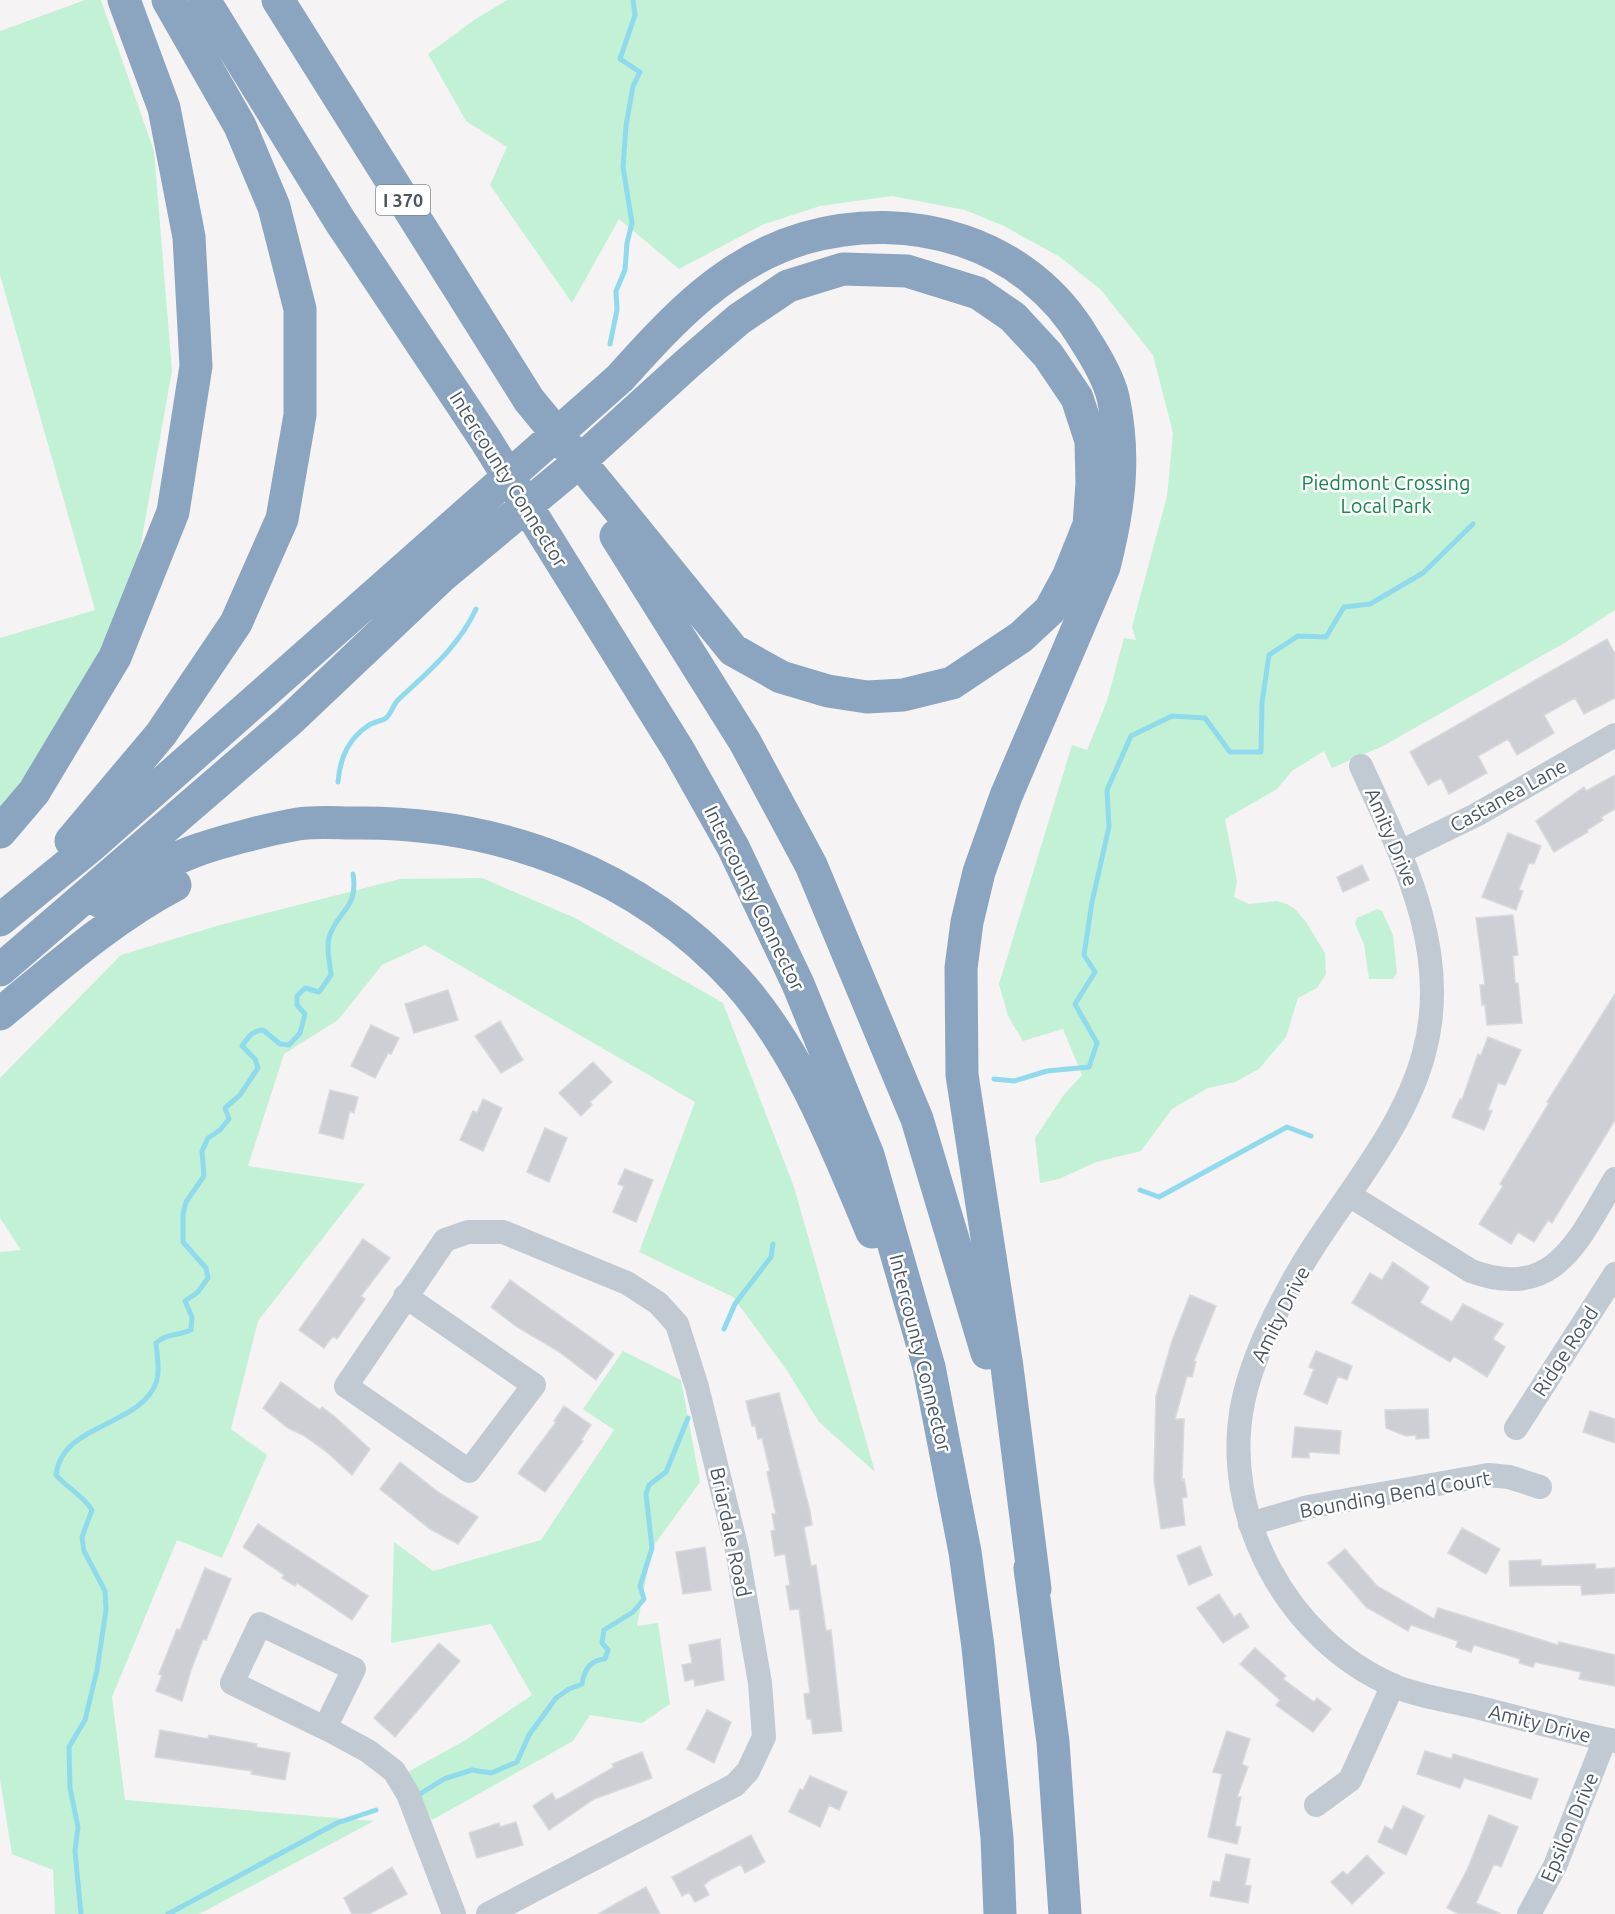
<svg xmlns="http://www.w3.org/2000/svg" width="1615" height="1914" font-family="Ubuntu,sans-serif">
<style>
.green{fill:#c3f1d5}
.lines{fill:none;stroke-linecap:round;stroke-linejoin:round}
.stream{stroke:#90daee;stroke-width:5}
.building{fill:#cdcfd5;stroke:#d7d9de;stroke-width:1.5}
.minor{stroke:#c1cad2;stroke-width:24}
.highway{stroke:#8ba5c1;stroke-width:33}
.labels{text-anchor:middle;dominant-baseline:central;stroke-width:5;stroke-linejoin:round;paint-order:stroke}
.shield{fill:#fff;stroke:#808990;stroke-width:1.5}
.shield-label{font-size:18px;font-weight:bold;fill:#4a5661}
.street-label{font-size:20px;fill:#4a5661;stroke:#fff}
.park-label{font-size:20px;fill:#17864f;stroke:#fff}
</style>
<rect width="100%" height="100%" fill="#f5f3f3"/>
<path class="green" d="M85,0H101L154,151L172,371L132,593L31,775L0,810V638L95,610L0,275V31Z
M507,0H1615V610L1566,642L1383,746L1332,768L1324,751L1292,771L1277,789L1225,819L1237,881L1234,897L1249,904L1277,901L1287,904L1295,909L1306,922L1325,953L1326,974L1317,988L1298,998L1286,1037L1259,1069L1235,1082L1208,1088L1172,1109L1141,1151L1096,1162L1059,1179L1040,1183L1035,1138L1063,1096L1082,1075L1063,1029L1023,1041L1008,1016L999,984L1072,745L1087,750L1107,701L1124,638L1136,640L1132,627L1167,496L1173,433L1153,355L1101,290L1060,257L1004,226L965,210L892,196L820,206L762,225L679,269L619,219L572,303L490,185L507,147L466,121L428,54L474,20Z
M482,878L575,918L723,1003L794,1187L875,1472L819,1422L786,1369L733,1297L639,1252L695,1102L425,945L382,965L338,1020L284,1054L248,1166L365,1184L258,1321L231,1429L267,1455L222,1558L177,1540L112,1697L125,1800L374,1821L199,1914H55L53,1870L12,1854L0,1779V1252L21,1250L0,1218V1078L121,955L220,925L400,879Z
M1377,909L1382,911L1393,935L1397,973L1393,979H1369L1364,944L1355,924L1357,918Z
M623,1351L681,1380L700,1482L652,1548L637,1626L658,1623L670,1704L642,1723L590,1715L573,1741L432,1820L406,1773L464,1741L532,1695L491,1624L391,1643L394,1542L433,1571L541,1540L614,1430L583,1409Z"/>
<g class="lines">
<path class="stream" d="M610,344L617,310L616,291L625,270L627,243L632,223L623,167L626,126L633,86L640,72L620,59L635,15L633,0
M338,782C340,758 348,739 369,725C374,722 382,721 386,718C392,713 393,704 399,699C429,671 459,646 476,609
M994,1079L1014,1081L1047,1071L1089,1067L1097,1043L1075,1004L1095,972L1084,955L1092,902L1109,827L1107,790L1131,736L1172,716L1205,718L1230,752H1261L1262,703L1269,655L1298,636L1326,637L1344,607L1370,604L1423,573L1473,524
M1140,1190L1159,1197L1287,1127L1311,1136
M724,1329L735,1304L771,1257L773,1244
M420,1794L444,1779L472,1770L491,1773L517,1762L529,1735L556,1698L569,1689L582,1684C584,1670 590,1660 605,1659L608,1650L602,1643L604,1630L633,1612L644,1599L640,1586L652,1548L646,1494L649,1485L666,1472L688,1418
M81,1914L75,1851L78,1827L70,1788L69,1747L85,1720L97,1670L106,1610L105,1591L84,1551L82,1537L92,1510C83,1495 67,1488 56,1475C62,1422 143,1427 157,1380C160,1368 157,1355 156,1343C167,1333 178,1336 191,1330L192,1317L185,1301L198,1292L208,1278L206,1268L183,1242V1214L186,1202L204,1176L202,1151L208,1138L220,1130L229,1119L225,1108L240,1095L258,1068L255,1059L242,1046C248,1037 252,1031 263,1030L280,1044L289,1045L300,1033L305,1014L297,1005V996L305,988L319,992L331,975C330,964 326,948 329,938C336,911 359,910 353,874
M168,1914L337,1823L376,1810"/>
</g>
<path class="building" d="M1607,639L1615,654V698L1584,714L1575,698L1544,715L1554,733L1517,755L1508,739L1478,756L1487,773L1449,794L1441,778L1428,785L1410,752Z
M1615,775V809L1601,817L1603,820L1587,830L1588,832L1554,852L1536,821L1584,787L1586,791Z
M1508,833L1541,846L1534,864L1529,863L1519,890L1523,891L1516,910L1482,897Z
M1362,865L1369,880L1343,892L1337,877Z
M1513,915L1518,955L1513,956L1515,983H1518L1522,1023L1487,1025L1485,1005H1482L1480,985H1485L1476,918Z
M448,990L458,1020L414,1033L405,1004Z
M1615,994V1120L1552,1223L1548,1220L1534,1242L1518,1232L1511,1244L1479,1224L1503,1186L1500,1184L1549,1103L1547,1102Z
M500,1021L523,1060L501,1073L475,1036Z
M371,1025L399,1038L391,1054L388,1053L375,1078L351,1066Z
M1488,1037L1521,1050L1505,1085L1498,1083L1488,1110L1492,1111L1484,1130L1452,1117L1460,1099L1462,1100L1478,1054L1481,1055Z
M593,1062L612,1082L590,1102L592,1105L581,1116L559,1093Z
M330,1090L358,1097L354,1113L350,1111L343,1139L319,1133Z
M483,1099L502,1108L483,1151L460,1140L473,1111L477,1113Z
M545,1128L567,1138L549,1182L527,1172Z
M625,1169L653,1180L636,1222L613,1212L624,1186L618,1184Z
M363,1239L390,1258L361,1296L365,1299L337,1339L333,1336L324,1348L299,1330Z
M1393,1262L1429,1287L1420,1303L1452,1322L1463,1304L1503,1324L1493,1339L1505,1347L1487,1377L1454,1356L1450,1362L1352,1303L1370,1273L1382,1280Z
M510,1280L614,1354L596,1380L558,1351L517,1327L491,1307Z
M1190,1295L1216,1306L1194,1361L1196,1362L1192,1377L1187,1376L1175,1419H1184L1182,1480L1184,1479L1187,1497L1182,1498L1185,1525L1161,1529L1154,1480L1156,1396L1172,1341Z
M1316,1351L1352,1366L1347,1380L1338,1376L1327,1404L1304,1394L1314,1369L1309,1367Z
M281,1382L320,1410L322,1407L334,1416L370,1449L352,1475L328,1453L303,1435L288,1428L263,1408Z
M779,1393L810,1511L812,1525L804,1527L811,1566L816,1565L826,1631L831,1630L842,1731L813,1734L811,1719H807L804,1694L810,1693L799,1609L790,1610L786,1586L790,1585L785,1554L775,1556L771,1531L775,1530L772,1514H776L767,1472L770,1471L762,1438L758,1439L755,1425L752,1426L746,1401Z
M564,1406L591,1425L581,1440L583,1441L545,1492L518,1473L556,1422L554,1421Z
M1428,1409L1429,1438L1416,1439V1435L1406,1436L1386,1428L1385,1410Z
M1590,1411L1615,1419V1443L1583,1432Z
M1295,1427L1341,1431L1339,1454L1309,1452V1458L1292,1457Z
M400,1462L438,1492L478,1517L458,1544L430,1529L380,1489Z
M258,1524L368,1596L352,1620L297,1583L295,1586L282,1578L284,1575L243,1547Z
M1462,1528L1500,1549L1486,1574L1448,1553Z
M1200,1546L1212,1575L1189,1585L1177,1556Z
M705,1547L711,1590L683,1594L676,1552Z
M1345,1549L1377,1586L1434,1619L1438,1608L1558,1645L1559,1642L1615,1655V1686L1579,1679L1581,1672L1535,1662L1533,1667L1519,1663L1520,1659L1474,1645L1471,1652L1456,1647L1458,1641L1411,1625L1408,1631L1366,1607L1328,1563Z
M1541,1560V1566L1595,1564L1596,1569L1615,1568V1593L1582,1595L1581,1585L1510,1586L1509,1561Z
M205,1568L231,1579L206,1640L203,1639L191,1670L182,1701L156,1691L162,1675L159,1674L177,1629L180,1630Z
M1219,1594L1234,1617L1240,1613L1249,1627L1223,1643L1197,1608Z
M720,1639L724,1680L695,1686L694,1679L685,1681L682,1665L692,1663L689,1645Z
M439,1643L460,1661L395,1737L374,1718Z
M1255,1648L1286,1676L1283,1679L1314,1702L1317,1698L1331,1709L1313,1732L1276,1705L1280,1700L1240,1664Z
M707,1710L731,1722L714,1763L687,1749Z
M160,1730L208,1739L209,1735L257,1744L256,1747L290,1753L285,1780L251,1774L252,1771L155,1757Z
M1227,1731L1250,1739L1242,1764L1248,1767L1237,1797H1241L1235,1826L1241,1827L1237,1844L1208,1837L1222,1774L1213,1772Z
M1425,1751L1452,1759L1453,1754L1538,1779L1531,1799L1464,1778L1460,1788L1417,1774Z
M642,1752L652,1778L594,1799L549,1830L533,1806L552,1793L556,1800L564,1796L614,1767L612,1764Z
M810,1776L847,1792L839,1810L829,1805L820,1827L789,1812L800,1789L803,1790Z
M1403,1806L1424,1816L1406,1855L1378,1842L1385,1826L1392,1830Z
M1489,1815L1518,1827L1501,1867L1494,1864L1476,1903L1501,1914H1459L1447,1908L1468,1868Z
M516,1822L523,1845L477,1858L469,1833L499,1823L500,1827Z
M751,1835L765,1862L745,1873L741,1864L710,1880L704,1885L709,1895L695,1902L689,1892L682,1896L672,1877Z
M1226,1854L1250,1859L1245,1885L1251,1886L1248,1903L1210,1896L1213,1881L1220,1882Z
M1367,1855L1384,1873L1352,1904L1331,1882L1343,1871L1347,1875Z
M392,1867L407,1894L369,1914H352L344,1898Z
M646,1887L660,1914H598L619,1902Z"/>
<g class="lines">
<path class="minor" d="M1361,766C1402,856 1452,951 1424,1053C1401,1140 1329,1211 1288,1290C1269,1325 1251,1363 1243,1402C1220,1515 1287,1639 1392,1685C1417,1696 1446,1700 1472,1706C1520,1718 1567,1731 1615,1741
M1400,852L1476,815L1615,735
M1349,1195L1471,1271C1555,1302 1578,1240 1615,1179
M405,1296L534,1385L469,1471L346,1386L445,1240L468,1232H503L627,1283L658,1303L677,1324L697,1387L737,1550L760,1683L764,1737L748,1771L735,1785L488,1914
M1516,1428L1615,1274
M1250,1524L1308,1507L1488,1475L1509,1477L1540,1487
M325,1728L354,1669L260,1624L232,1683L331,1731L368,1751L394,1771L408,1794L454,1914
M1316,1805L1350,1780L1393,1685
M1529,1914L1555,1866L1605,1739"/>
<path class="highway" d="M204,0L340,221L485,439L679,751L733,847L798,984L868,1155L929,1367L965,1552L978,1647L997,1838L1000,1914
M616,536L745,742L811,865L917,1119L987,1353
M0,832L34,792L115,657L173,512L196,366L189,237L164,108L124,0
M71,841L161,734L236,623L282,519L300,415V309L274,207L240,126L168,0
M101,902C129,884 161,864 192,852C219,842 269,829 298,824C316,821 338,823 357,823C500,822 639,873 737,981C801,1053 835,1145 872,1232
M0,920L91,846L620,378C673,319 726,261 805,238C911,208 1028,242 1085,340C1096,357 1108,377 1113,397C1126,457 1119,508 1104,567L1006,796L979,872L967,922L961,968L962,1075L1007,1367L1035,1589
M0,970L290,720L442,576L579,462L688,363L739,319L788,286L843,269L907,271L978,293L1013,317L1048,355L1077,398L1091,441L1092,483L1089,525L1069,575L1050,610L1021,637L952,683L903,695L867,697L828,691L781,677L733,650L608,496L529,400L278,0
M0,1014C56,968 111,919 175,885
M1030,1568L1053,1742L1065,1914"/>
</g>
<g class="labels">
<rect class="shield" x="376" y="185" width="54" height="30" rx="4.5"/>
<g class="shield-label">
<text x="403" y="200">I 370</text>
</g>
<g class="street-label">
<text transform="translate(509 479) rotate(58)">Intercounty Connector</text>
<text transform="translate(1508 795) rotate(-29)">Castanea Lane</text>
<text transform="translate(1392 837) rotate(67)">Amity Drive</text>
<text transform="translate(755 898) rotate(64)">Intercounty Connector</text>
<text transform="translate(1280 1314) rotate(-63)">Amity Drive</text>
<text transform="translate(1565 1351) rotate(-57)">Ridge Road</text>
<text transform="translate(921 1353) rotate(76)">Intercounty Connector</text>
<text transform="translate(1395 1494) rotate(-10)">Bounding Bend Court</text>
<text transform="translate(731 1532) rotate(78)">Briardale Road</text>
<text transform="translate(1540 1723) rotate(14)">Amity Drive</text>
<text transform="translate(1569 1827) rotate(-67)">Epsilon Drive</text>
</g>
<g class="park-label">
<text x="1386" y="482">Piedmont Crossing<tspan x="1386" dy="23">Local Park</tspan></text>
</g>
</g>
</svg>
